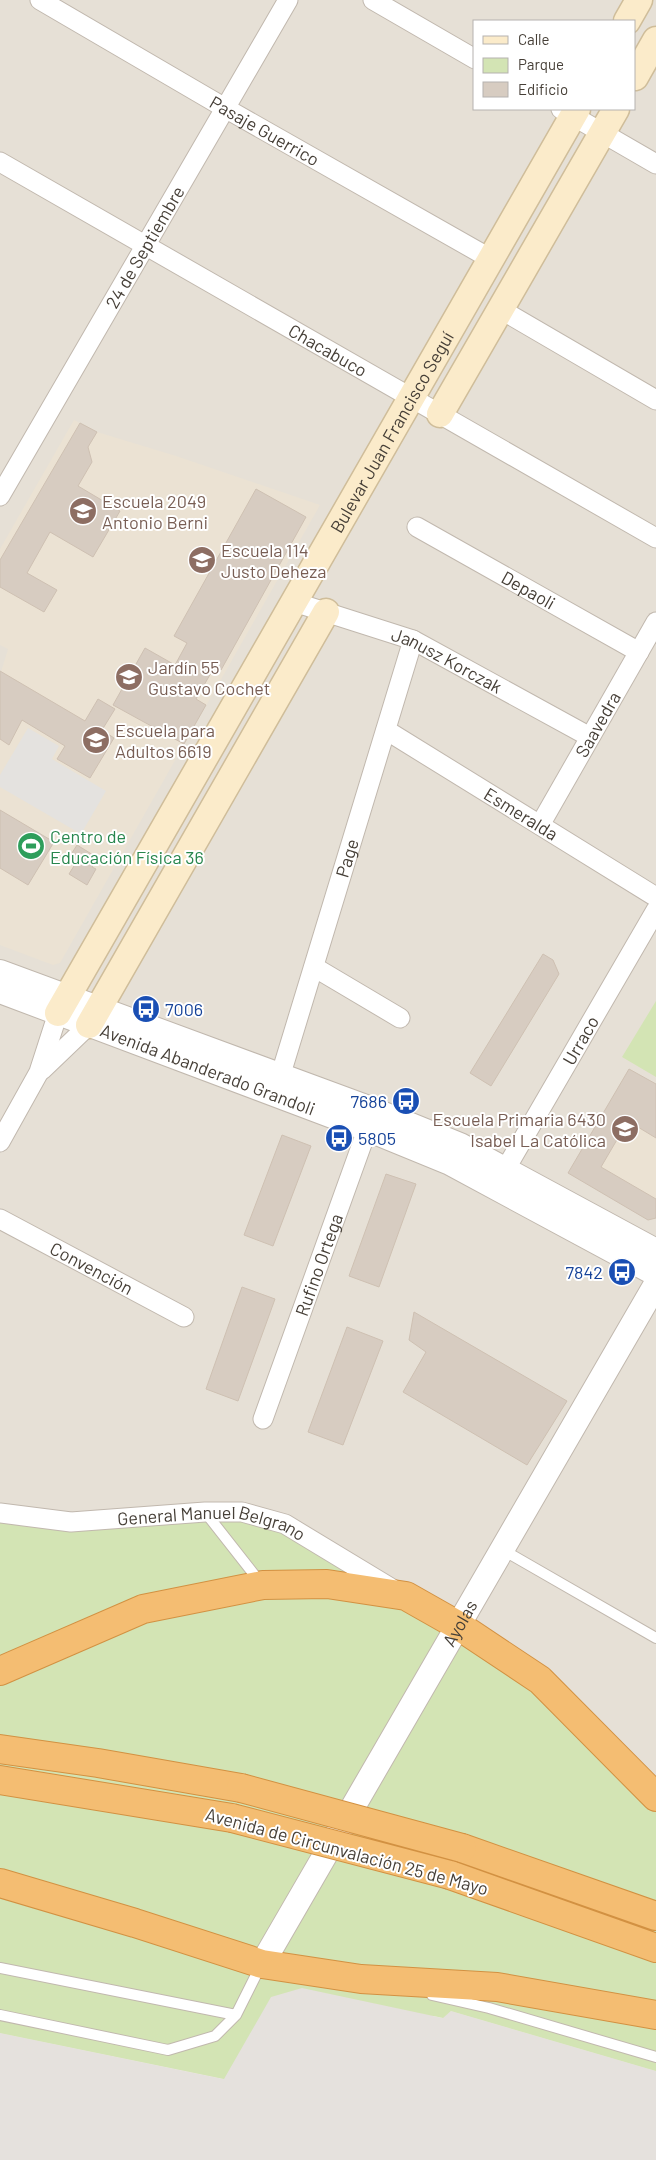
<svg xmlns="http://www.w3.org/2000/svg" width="656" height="2160" font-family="Barlow,sans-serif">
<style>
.residential{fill:#e6e0d6;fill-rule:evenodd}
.industrial{fill:#e5e1dd}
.education{fill:#ebe2d3}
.green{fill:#d3e4b4}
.parking{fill:#e4e2df}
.building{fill:#d7ccc1;stroke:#cec0b2}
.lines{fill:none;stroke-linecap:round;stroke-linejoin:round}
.service-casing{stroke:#c1b8ae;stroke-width:12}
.minor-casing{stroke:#c1b8ae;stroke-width:21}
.tertiary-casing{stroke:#c1b8ae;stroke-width:26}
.secondary-casing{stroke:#cfbd9a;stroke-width:29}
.motorway-casing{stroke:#d29142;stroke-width:30}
.service{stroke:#fff;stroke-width:10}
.minor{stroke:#fff;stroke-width:19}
.tertiary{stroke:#fff;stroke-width:24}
.secondary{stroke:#fbebca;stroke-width:26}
.motorway{stroke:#f4bd72;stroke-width:28}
.motorway-bridge-casing{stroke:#d29142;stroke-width:30;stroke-linecap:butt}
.motorway-bridge{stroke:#f4bd72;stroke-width:28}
.labels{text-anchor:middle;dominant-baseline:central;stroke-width:4;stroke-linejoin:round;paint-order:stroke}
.street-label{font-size:18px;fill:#463f37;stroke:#fff}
.education-label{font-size:18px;fill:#785e54;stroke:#fff;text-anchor:start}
.leisure-label{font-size:18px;fill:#27864d;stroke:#fff;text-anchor:start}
.transit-label{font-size:18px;fill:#164399;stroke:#fff;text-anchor:start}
</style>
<rect width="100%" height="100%" fill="#f3efe8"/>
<path class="residential" d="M0,0H656V2071L451,2011L224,2079L0,2033ZM475,21H635V109H475Z"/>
<path class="industrial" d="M302,1988L442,2018L451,2011L656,2071V2160H0V2033L223,2079L271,1997Z"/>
<path class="education" d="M74,420L97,432L176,456L320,505L60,963L53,965L0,945V675L8,649L0,645V549Z
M629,1069L656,1084V1218L568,1173Z"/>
<path class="green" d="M656,1001V1077L622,1057Z
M205,1512L285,1524L459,1626L656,1797V2071L451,2011L443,2018L302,1988L271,1997L224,2079L0,2033V1513Z"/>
<path class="parking" d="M28,728L59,746L52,759L106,791L81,834L0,787V775Z"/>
<path class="building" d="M80,423L97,432L88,447L92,462L78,486L120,511L93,557L50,532L27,573L57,590L44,612L0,587V560Z
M256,489L306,517L221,670L215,666L196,699L206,705L184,744L113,705L145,648L175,665L187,643L174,636Z
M0,671L85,721L98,699L115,709L102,730L114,738L90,778L57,759L65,746L22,720L9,745L0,739Z
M0,810L54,842L28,885L0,868Z
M77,845L98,858L92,867L96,869L87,885L69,874L77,861L70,856Z
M543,954L553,960L559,974L491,1086L470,1073Z
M629,1069L656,1084V1138L628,1121L601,1167L656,1199V1218L648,1220L568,1173Z
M282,1135L311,1146L273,1246L244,1235Z
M386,1174L416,1184L379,1287L349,1276Z
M242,1287L275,1299L238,1401L206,1389Z
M414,1312L567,1401L527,1465L403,1392L426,1352L409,1340Z
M347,1327L383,1341L343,1445L308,1432Z"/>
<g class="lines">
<g class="service-casing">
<path id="service" d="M205,1512L260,1582
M503,1550L656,1638
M0,1968L236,2015
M432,1995L489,2008L656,2057
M0,2015L168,2050L215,2036L236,2015L261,1965"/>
</g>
<g class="minor-casing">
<g id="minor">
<path id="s1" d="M40,0L225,108L491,259"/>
<path d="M373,0L475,59"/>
<path d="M561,109L656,164"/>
<path id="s2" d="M0,162L656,538"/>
<path d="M500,309L656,400"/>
<path id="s3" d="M0,496L288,0"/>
<path id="s4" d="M417,527L639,652"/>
<path id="s5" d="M294,602L413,640L590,737"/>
<path id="s6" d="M386,730L656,897"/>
<path id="s7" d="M540,825L656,622"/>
<path d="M314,967L400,1018"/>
<path d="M42,1070L89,1025"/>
<path id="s8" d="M280,1077L413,640"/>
<path d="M0,1142L39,1072L58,1013"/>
<path id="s9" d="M505,1170L656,910"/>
<path id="s10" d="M0,1219L184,1317"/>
<path id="s11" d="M263,1419L372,1116"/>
<path id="s12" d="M0,1513L71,1522L205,1512H242L285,1524L394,1590"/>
</g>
</g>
<g class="tertiary-casing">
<g id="tertiary">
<path d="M0,972L374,1110L460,1145L656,1251"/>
<path id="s13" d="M0,991L367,1129L450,1163L656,1274"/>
<path id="s14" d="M262,1964L656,1284"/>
</g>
</g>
<g class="secondary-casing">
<g id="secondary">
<path d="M627,21L639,0"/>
<path d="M635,77L656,40"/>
<path d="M440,414L616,109"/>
<path id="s15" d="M58,1013L577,109"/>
<path d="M89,1025L326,612"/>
</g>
</g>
<g class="motorway-casing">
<path id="motorway" d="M0,1671L143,1609L263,1585L327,1584L406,1596L459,1626L540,1680L656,1797
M0,1749L98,1763L241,1788
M0,1780L232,1818
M462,1848L656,1916
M450,1875L656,1948
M0,1883L135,1923L262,1964L361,1979L497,1987L656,2015"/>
</g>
<use href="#service" class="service"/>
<use href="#minor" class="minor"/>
<use href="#tertiary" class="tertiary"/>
<use href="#secondary" class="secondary"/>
<use href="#motorway" class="motorway"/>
<g class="motorway-bridge-casing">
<path id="motorway-bridge" d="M241,1788L462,1848
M232,1818L450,1875"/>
</g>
<use href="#motorway-bridge" class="motorway-bridge"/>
</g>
<defs>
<g id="school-disc" transform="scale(1.4375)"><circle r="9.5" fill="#8d6e63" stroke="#fff"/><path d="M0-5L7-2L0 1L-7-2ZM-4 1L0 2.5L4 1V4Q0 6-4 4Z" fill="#fff"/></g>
<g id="university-disc" transform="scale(1.4375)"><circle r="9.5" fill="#8d6e63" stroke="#fff"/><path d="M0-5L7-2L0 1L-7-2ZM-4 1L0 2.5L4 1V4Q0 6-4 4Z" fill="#fff"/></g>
<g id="stadium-disc" transform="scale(1.4375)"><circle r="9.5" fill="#2e9e5b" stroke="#fff"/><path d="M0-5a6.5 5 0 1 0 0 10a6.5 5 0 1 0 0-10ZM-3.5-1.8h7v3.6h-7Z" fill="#fff"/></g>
<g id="bus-disc" transform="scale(1.4375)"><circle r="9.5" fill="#1a4fb4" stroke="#fff"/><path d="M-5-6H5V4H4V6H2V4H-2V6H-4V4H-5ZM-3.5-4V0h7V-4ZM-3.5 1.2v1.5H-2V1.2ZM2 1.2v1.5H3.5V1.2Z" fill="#fff"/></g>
</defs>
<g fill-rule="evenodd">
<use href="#school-disc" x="83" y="511"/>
<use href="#school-disc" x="202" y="560"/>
<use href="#school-disc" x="129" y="677"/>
<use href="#university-disc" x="96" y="740"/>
<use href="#stadium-disc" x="31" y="846"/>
<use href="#bus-disc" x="146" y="1009"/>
<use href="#bus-disc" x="406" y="1101"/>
<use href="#school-disc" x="625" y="1129"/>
<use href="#bus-disc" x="339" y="1138"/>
<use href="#bus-disc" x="622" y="1272"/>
</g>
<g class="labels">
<g class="street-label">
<text stroke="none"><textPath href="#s1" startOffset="260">Pasaje Guerrico</textPath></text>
<text stroke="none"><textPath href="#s3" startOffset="288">24 de Septiembre</textPath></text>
<text stroke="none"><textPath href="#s2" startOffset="378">Chacabuco</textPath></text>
<text stroke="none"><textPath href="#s15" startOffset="670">Bulevar Juan Francisco Seguí</textPath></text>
<text stroke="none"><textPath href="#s4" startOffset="128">Depaoli</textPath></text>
<text stroke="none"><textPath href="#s5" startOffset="164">Janusz Korczak</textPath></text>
<text stroke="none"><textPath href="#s7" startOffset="116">Saavedra</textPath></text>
<text stroke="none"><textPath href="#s6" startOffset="159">Esmeralda</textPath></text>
<text stroke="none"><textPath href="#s8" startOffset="229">Page</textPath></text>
<text stroke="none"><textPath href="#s9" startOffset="150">Urraco</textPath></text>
<text stroke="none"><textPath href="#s13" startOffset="222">Avenida Abanderado Grandoli</textPath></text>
<text stroke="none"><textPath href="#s11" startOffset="164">Rufino Ortega</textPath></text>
<text stroke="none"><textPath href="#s10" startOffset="104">Convención</textPath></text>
<text stroke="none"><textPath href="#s12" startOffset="214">General Manuel Belgrano</textPath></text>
<text stroke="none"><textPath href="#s14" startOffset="394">Ayolas</textPath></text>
<text transform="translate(347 1851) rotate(15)">Avenida de Circunvalación 25 de Mayo</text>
</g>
<g class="education-label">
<text x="102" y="501">Escuela 2049<tspan x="102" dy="21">Antonio Berni</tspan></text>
<text x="221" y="550">Escuela 114<tspan x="221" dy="21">Justo Deheza</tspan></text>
<text x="148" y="667">Jardín 55<tspan x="148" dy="21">Gustavo Cochet</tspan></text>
<text x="115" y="730">Escuela para<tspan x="115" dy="21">Adultos 6619</tspan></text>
<text x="606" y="1119" text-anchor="end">Escuela Primaria 6430<tspan x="606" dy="21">Isabel La Católica</tspan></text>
</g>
<g class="leisure-label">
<text x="50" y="836">Centro de<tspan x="50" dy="21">Educación Física 36</tspan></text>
</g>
<g class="transit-label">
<text x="165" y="1009">7006</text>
<text x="387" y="1101" text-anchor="end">7686</text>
<text x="358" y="1138">5805</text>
<text x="603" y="1272" text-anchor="end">7842</text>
</g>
</g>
<rect x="473" y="20" width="162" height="90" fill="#ffffff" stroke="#b5b2af"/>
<rect x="483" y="36" width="25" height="8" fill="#fbebca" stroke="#b5b2af"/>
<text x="518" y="45" font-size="15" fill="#463f37">Calle</text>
<rect x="483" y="58" width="25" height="15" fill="#d3e4b4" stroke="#b5b2af"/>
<text x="518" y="70" font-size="15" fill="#463f37">Parque</text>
<rect x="483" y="82" width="25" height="15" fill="#d7ccc1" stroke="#b5b2af"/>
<text x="518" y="95" font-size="15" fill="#463f37">Edificio</text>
</svg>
